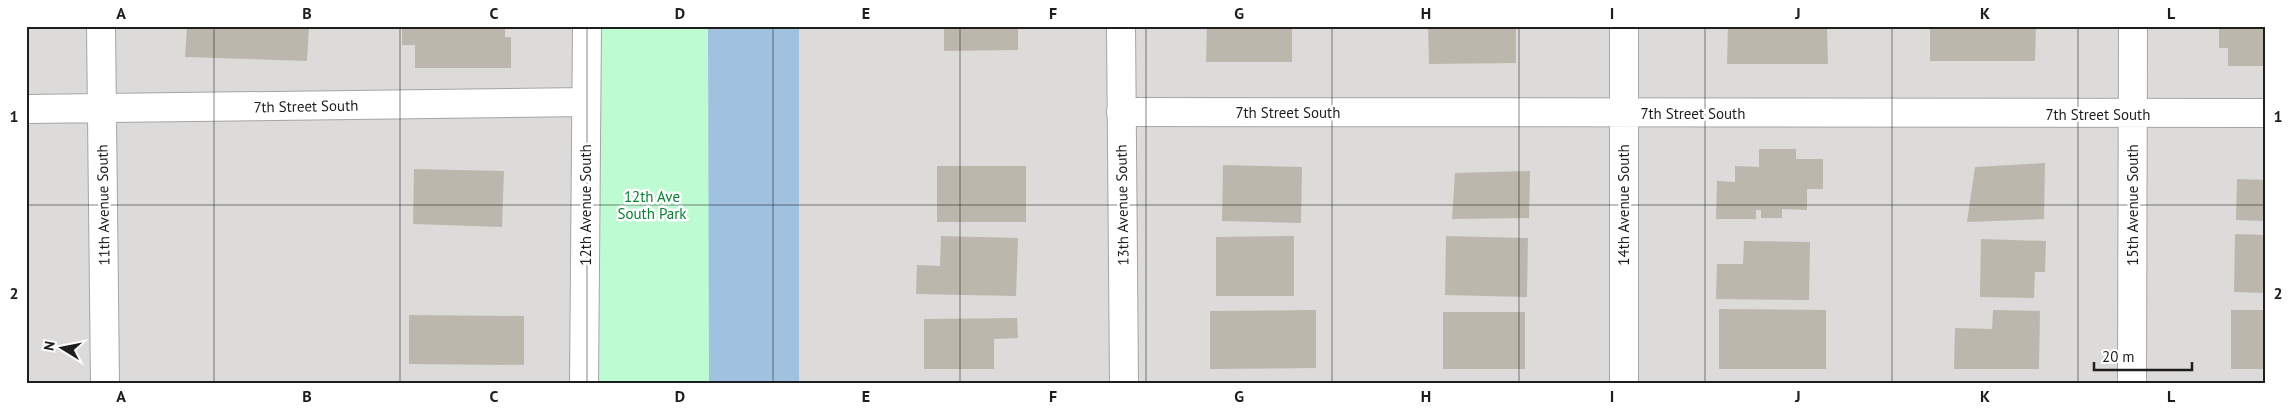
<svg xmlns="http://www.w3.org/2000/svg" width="2292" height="410" font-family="'PT Sans',sans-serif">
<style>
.residential{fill:#dcdbda}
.park{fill:#bdfcd2}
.water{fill:#a1c1e0}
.building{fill:#bcb7ac}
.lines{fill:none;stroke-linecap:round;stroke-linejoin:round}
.minor-casing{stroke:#a5a5a5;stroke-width:30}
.tertiary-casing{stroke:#a5a5a5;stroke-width:30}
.minor{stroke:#fff;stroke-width:28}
.tertiary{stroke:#fff;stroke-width:28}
.grid{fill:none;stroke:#1e1e1e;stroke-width:1;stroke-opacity:0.55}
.labels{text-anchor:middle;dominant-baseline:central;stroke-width:5;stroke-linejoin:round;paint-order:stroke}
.street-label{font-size:15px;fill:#1e1e1e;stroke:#fff}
.park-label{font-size:15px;fill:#05822f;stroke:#fff}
.neatline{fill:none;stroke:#1e1e1e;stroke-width:2}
.grid-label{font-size:16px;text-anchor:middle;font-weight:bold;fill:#1e1e1e}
</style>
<rect width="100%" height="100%" fill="#efeee3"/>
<path class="residential" d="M26,26H2266V384H26Z"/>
<path class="park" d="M596,26H709V384H594Z"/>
<path class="water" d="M708,26H799V384H709Z"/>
<path class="building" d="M187,26H309L307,61L185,57Z
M402,26H505V37H511V68H415V45H402Z
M944,26H1018V50L944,51Z
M1207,26H1292V62H1206Z
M1428,26H1516V63L1429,64Z
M1728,26H1827L1828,64H1727Z
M1930,26H2036L2035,61H1930Z
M2219,26H2266V66H2228V48H2219Z
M1759,149H1796V159H1823V189H1807V210L1782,209V218H1761V210H1756V219H1716L1717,181L1735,182V166L1759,167Z
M2045,163L2044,219L1967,222L1975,167Z
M1223,165L1302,167L1301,223L1222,221Z
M937,166H1026V222H937Z
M414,169L504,171L502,227L413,224Z
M1530,171L1529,218L1452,219L1455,173Z
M2237,179L2266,180V221L2236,220Z
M2235,234L2266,235V293L2234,292Z
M941,236L1018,238L1016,296L916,294L917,265L940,266Z
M1294,236V296H1216V237Z
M1446,236L1528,238L1527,297L1445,295Z
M1981,239L2046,241L2045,272H2035L2034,298L1980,297Z
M1744,241L1810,242L1809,300L1716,299L1717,264H1743Z
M1719,309L1826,310V369H1719Z
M1316,310V368L1210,369V311Z
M1993,310L2040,311L2039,369H1954L1955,328L1992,329Z
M2231,310H2266V369H2231Z
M1443,312H1525V369H1443Z
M409,315L524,316V365L409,364Z
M1017,318L1018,338L994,339V369H924V319Z
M1734,382H1775V384H1734Z"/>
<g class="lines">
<g class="minor-casing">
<path id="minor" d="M101,26L105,384
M1624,26V384
M26,109L586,102
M1121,112L2266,113
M584,384L587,26
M2132,384L2133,26"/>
</g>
<g class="tertiary-casing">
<path id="tertiary" d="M1121,26L1124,384"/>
</g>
<use href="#minor" class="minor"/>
<use href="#tertiary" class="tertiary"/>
</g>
<path class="grid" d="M214,26V384M400,26V384M587,26V384M773,26V384M960,26V384M1146,26V384M1332,26V384M1519,26V384M1705,26V384M1892,26V384M2078,26V384M26,205H2266"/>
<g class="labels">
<g class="street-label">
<text transform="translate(306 106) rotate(-1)">7th Street South</text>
<text x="1288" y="112">7th Street South</text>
<text x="1693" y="113">7th Street South</text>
<text x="2098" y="114">7th Street South</text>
<text transform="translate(103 205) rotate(-91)">11th Avenue South</text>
<text transform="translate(585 205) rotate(-90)">12th Avenue South</text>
<text transform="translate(1122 205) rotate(-91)">13th Avenue South</text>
<text transform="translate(1623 205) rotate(-90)">14th Avenue South</text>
<text transform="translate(2132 205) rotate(-90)">15th Avenue South</text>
</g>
<g class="park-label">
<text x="652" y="196">12th Ave<tspan x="652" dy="17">South Park</tspan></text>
</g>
</g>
<rect width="2292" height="410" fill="none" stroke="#ffffff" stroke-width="55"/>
<g transform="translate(62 348) rotate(280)" stroke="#ffffff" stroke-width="4" paint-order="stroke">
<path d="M0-4L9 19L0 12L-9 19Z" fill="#1e1e1e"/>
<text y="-8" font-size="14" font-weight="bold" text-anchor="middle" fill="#1e1e1e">N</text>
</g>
<path d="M2094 362v8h98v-8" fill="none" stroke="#1e1e1e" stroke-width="2.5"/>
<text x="2102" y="362" font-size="15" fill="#1e1e1e" stroke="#ffffff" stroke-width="4" paint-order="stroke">20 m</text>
<rect x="28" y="28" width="2236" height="354" class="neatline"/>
<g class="grid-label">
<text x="121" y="19">A</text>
<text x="307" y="19">B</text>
<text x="494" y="19">C</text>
<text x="680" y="19">D</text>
<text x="866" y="19">E</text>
<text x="1053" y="19">F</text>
<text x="1239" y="19">G</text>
<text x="1426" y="19">H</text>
<text x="1612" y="19">I</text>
<text x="1798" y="19">J</text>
<text x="1985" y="19">K</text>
<text x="2171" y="19">L</text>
<text x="14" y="122">1</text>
<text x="2278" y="122">1</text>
<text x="14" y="299">2</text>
<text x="2278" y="299">2</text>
<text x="121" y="402">A</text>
<text x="307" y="402">B</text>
<text x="494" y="402">C</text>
<text x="680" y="402">D</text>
<text x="866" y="402">E</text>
<text x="1053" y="402">F</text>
<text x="1239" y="402">G</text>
<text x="1426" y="402">H</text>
<text x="1612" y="402">I</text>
<text x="1798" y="402">J</text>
<text x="1985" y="402">K</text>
<text x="2171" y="402">L</text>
</g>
</svg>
